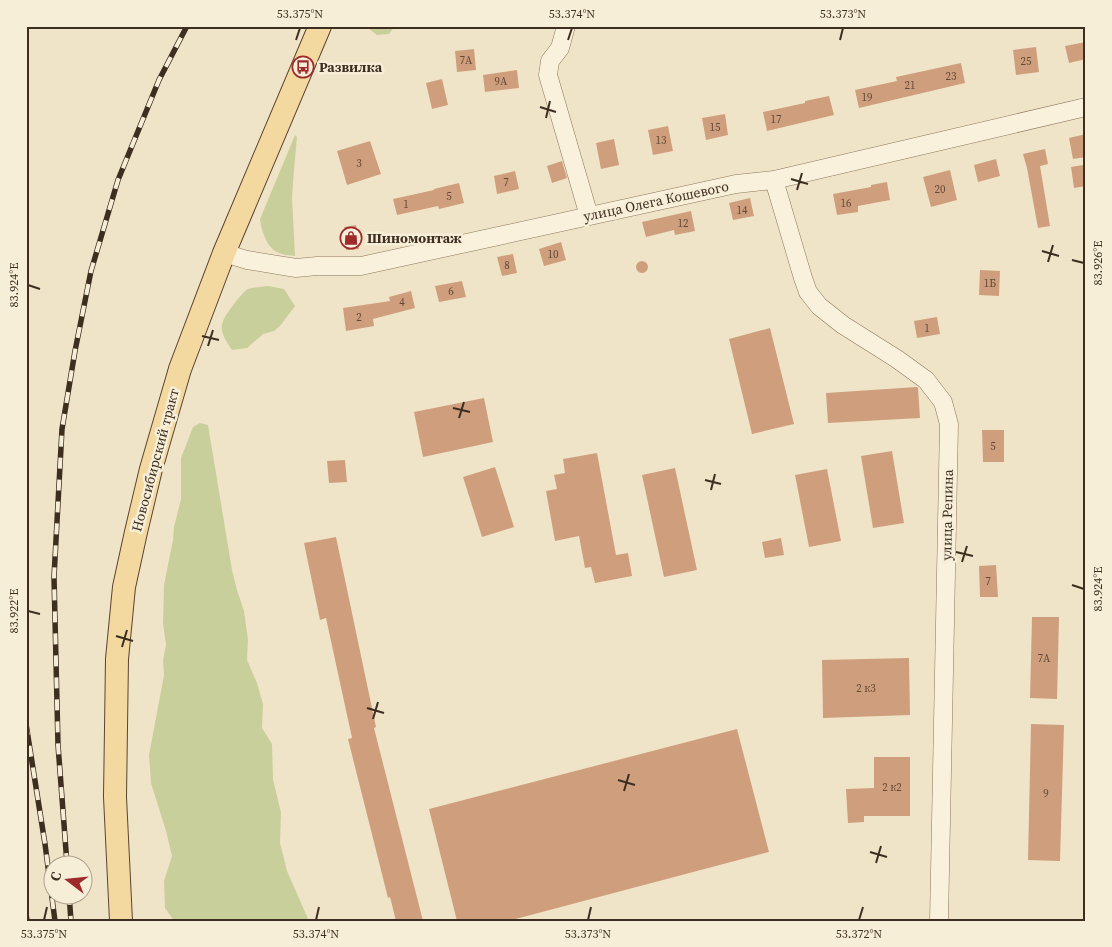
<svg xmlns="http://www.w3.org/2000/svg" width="1112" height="947" font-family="'Source Serif 4',serif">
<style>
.green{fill:#c9cf9b}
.building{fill:#cf9f7d}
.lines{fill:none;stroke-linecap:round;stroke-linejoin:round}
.minor-casing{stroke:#8d765c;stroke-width:19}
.major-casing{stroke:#5b4430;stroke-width:24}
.minor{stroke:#faf1dc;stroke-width:18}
.major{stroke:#f3d9a0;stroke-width:22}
.rail-casing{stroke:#3d2e20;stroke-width:5.5}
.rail{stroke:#f7eed8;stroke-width:4;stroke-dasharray:11;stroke-linecap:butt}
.ticks{fill:none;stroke:#3d2e20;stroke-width:2}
.labels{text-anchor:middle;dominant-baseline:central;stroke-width:5;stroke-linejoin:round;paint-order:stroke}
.number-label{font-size:11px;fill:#624a37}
.poi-label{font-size:14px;font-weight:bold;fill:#3d2e20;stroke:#f7eed8;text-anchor:start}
.street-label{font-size:14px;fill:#3d2e20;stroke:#f7eed8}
.neatline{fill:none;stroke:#3d2e20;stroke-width:2}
.ticks-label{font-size:12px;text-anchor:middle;fill:#3d2e20}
</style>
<rect width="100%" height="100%" fill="#f0e4c8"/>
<path class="green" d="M365,26H395L389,34L377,35Z
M295,135L297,137L294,170L292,197L295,256C289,255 281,255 275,251C266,245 261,229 260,219Z
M268,286L284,289L295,306L280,326L274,331L263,334L247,348L232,350C217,328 219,324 234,304C238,299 243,292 248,289C254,287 262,287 268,286Z
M200,423L208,425L232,570L237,590L244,611L248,640L247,660L257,683L263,704L262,728L272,744L273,779L281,813L280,843L287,871L309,921H174L165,908L164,881L172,856L166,831L151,783L149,755L164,675L163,660L166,645L163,623L164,585L173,540L174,527L181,499V458L193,427Z"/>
<path class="building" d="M1086,42V59L1069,63L1065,46Z
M1036,47L1039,72L1016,75L1013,50Z
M474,49L476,70L457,72L455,51Z
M961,63L965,83L859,108L855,90L897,81L896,77Z
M517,70L519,88L485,92L483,75Z
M442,79L448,105L432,109L426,83Z
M829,96L834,115L767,131L763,112L805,103V101Z
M725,114L728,135L706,140L702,118Z
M668,126L673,151L653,155L648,130Z
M1086,134V157L1073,159L1069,138Z
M614,139L619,165L601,169L596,143Z
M370,141L381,174L347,185L337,151Z
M1045,149L1048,164L1040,166L1050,226L1038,228L1027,168L1023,154Z
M996,159L1000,176L978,182L974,165Z
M562,161L567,178L552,183L547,166Z
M1083,165L1086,186L1074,188L1071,167Z
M950,170L957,200L931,207L923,177Z
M515,171L519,189L497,194L494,176Z
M887,182L890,200L858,206V212L837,215L833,194L871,187V185Z
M459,183L464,203L439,209L438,206L397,215L393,199L434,190V189Z
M750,198L754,216L733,220L729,203Z
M691,211L695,231L675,235L674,230L646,237L642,222Z
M356,225L359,249L346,250L344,227Z
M561,242L566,260L544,266L539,249Z
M513,254L517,273L502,276L497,257Z
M636 267a6 6 0 1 1 12 0a6 6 0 1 1-12 0Z
M980,270L1000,271L999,296L979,295Z
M462,281L466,297L439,302L435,286Z
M411,291L415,308L373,319L374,326L346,331L343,308L390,301L389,297Z
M937,317L940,334L917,338L914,321Z
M770,328L794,424L752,434L729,339Z
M917,387L918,388L920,418L828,423L826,393Z
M484,398L493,442L423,457L414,412Z
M982,430H1004V462H983Z
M892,451L904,523L873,528L861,456Z
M597,453L616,555L628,553L632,576L595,583L591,567L585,568L579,536L555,541L546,491L557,489L554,475L565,473L563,459Z
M345,460L347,482L329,483L327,461Z
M495,467L514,527L482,537L463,477Z
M675,468L697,570L664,577L642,475Z
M827,469L841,541L809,547L795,475Z
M336,537L376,727L374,728L423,921H396L390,897L388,898L348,739L352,738L326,618L320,620L304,543Z
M781,538L784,555L765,558L762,542Z
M996,565L998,597H980L979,566Z
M1032,617H1059L1057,699L1030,698Z
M909,658L910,715L823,718L822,660Z
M1031,724L1064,725L1060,861L1028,860Z
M737,729L769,852L508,921H457L429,809Z
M874,757H910V816H864V822L848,823L846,789L874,788Z"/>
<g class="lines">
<g class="minor-casing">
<path id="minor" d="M566,26L560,48L550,61L548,75L589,216
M774,180L803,278L808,292L819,306L843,325L897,359L926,380L943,402L949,424L939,921
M224,253L247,260L296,268L317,266H361L736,184L774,180L1086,107"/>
</g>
<g class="major-casing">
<path id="major" d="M121,921L115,797L117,659L124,587L136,532L151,469L180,369L224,253L320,26"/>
</g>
<use href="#minor" class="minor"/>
<use href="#major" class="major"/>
<g class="rail-casing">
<path id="rail" d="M26,724L45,844L55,921
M67,864L58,745L54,577L62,429L75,351L91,271L118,180L159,80L187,26
M69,894L71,921
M26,914L27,921"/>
</g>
<use href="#rail" class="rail"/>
</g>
<path class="ticks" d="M296,40L300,28M568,40L572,28M840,40L843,28M540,107L556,112M546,118L550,101M791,179L808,184M797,190L802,173M1042,251L1059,256M1072,260L1084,263M1048,262L1053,245M28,285L40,289M202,336L219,340M208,346L213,330M453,408L470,412M459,418L464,402M705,480L721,484M711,490L715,474M956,552L973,556M962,562L967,546M1072,585L1084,589M28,611L40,614M116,636L133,641M122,647L127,630M367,708L384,713M373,719L378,702M618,780L635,785M624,791L629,774M870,852L887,857M876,863L881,846M44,920L47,907M316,920L319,907M588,920L591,907M859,920L863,907"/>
<defs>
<g id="bus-ring" transform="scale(1.125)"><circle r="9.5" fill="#f7eed8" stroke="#9e2a2b" stroke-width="1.5"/><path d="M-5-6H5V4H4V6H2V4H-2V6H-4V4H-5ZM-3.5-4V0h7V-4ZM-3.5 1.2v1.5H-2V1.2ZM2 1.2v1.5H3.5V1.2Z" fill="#9e2a2b"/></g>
<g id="shop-ring" transform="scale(1.125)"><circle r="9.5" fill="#f7eed8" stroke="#9e2a2b" stroke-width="1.5"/><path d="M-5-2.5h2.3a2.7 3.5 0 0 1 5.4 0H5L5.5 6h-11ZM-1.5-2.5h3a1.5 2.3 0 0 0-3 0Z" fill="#9e2a2b"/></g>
</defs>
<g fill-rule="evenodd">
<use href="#bus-ring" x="303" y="67"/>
<use href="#shop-ring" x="351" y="238"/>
</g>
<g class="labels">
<g class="number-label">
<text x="466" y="60">7А</text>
<text x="1026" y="61">25</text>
<text x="951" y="76">23</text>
<text x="501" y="81">9А</text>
<text x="910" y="85">21</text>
<text x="867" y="97">19</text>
<text x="776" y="119">17</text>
<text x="715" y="127">15</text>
<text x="661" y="140">13</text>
<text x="359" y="163">3</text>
<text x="506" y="182">7</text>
<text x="940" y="189">20</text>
<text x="449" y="196">5</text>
<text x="846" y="203">16</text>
<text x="406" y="204">1</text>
<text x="742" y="210">14</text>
<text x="683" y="223">12</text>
<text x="553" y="254">10</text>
<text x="507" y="265">8</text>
<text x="990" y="283">1Б</text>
<text x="451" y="291">6</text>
<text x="402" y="302">4</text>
<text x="359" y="317">2</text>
<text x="927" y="328">1</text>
<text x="993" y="446">5</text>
<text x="988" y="581">7</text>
<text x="1044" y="658">7А</text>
<text x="866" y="688">2 к3</text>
<text x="892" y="787">2 к2</text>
<text x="1046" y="793">9</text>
</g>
<g class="poi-label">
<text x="319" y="67">Развилка</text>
<text x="367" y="238">Шиномонтаж</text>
</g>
<g class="street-label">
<text transform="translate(656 201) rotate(-12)">улица Олега Кошевого</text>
<text transform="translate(155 460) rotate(-75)">Новосибирский тракт</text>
<text transform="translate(947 515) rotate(-89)">улица Репина</text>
</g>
</g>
<rect width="1112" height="947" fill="none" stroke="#f7eed8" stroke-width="55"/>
<g transform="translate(68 880) rotate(286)"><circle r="24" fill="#f7eed8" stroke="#ada18e"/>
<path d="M0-4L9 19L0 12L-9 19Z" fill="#9e2a2b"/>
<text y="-8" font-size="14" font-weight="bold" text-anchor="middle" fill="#3d2e20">С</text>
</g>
<rect x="28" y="28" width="1056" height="892" class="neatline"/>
<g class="ticks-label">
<text x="300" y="18">53.375°N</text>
<text x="572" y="18">53.374°N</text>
<text x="843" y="18">53.373°N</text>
<text transform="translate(1098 263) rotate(-90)" y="4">83.926°E</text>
<text transform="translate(14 285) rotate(-90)" y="4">83.924°E</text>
<text transform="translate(1098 589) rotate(-90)" y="4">83.924°E</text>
<text transform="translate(14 611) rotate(-90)" y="4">83.922°E</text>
<text x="44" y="938">53.375°N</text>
<text x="316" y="938">53.374°N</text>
<text x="588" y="938">53.373°N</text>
<text x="859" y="938">53.372°N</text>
</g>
</svg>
